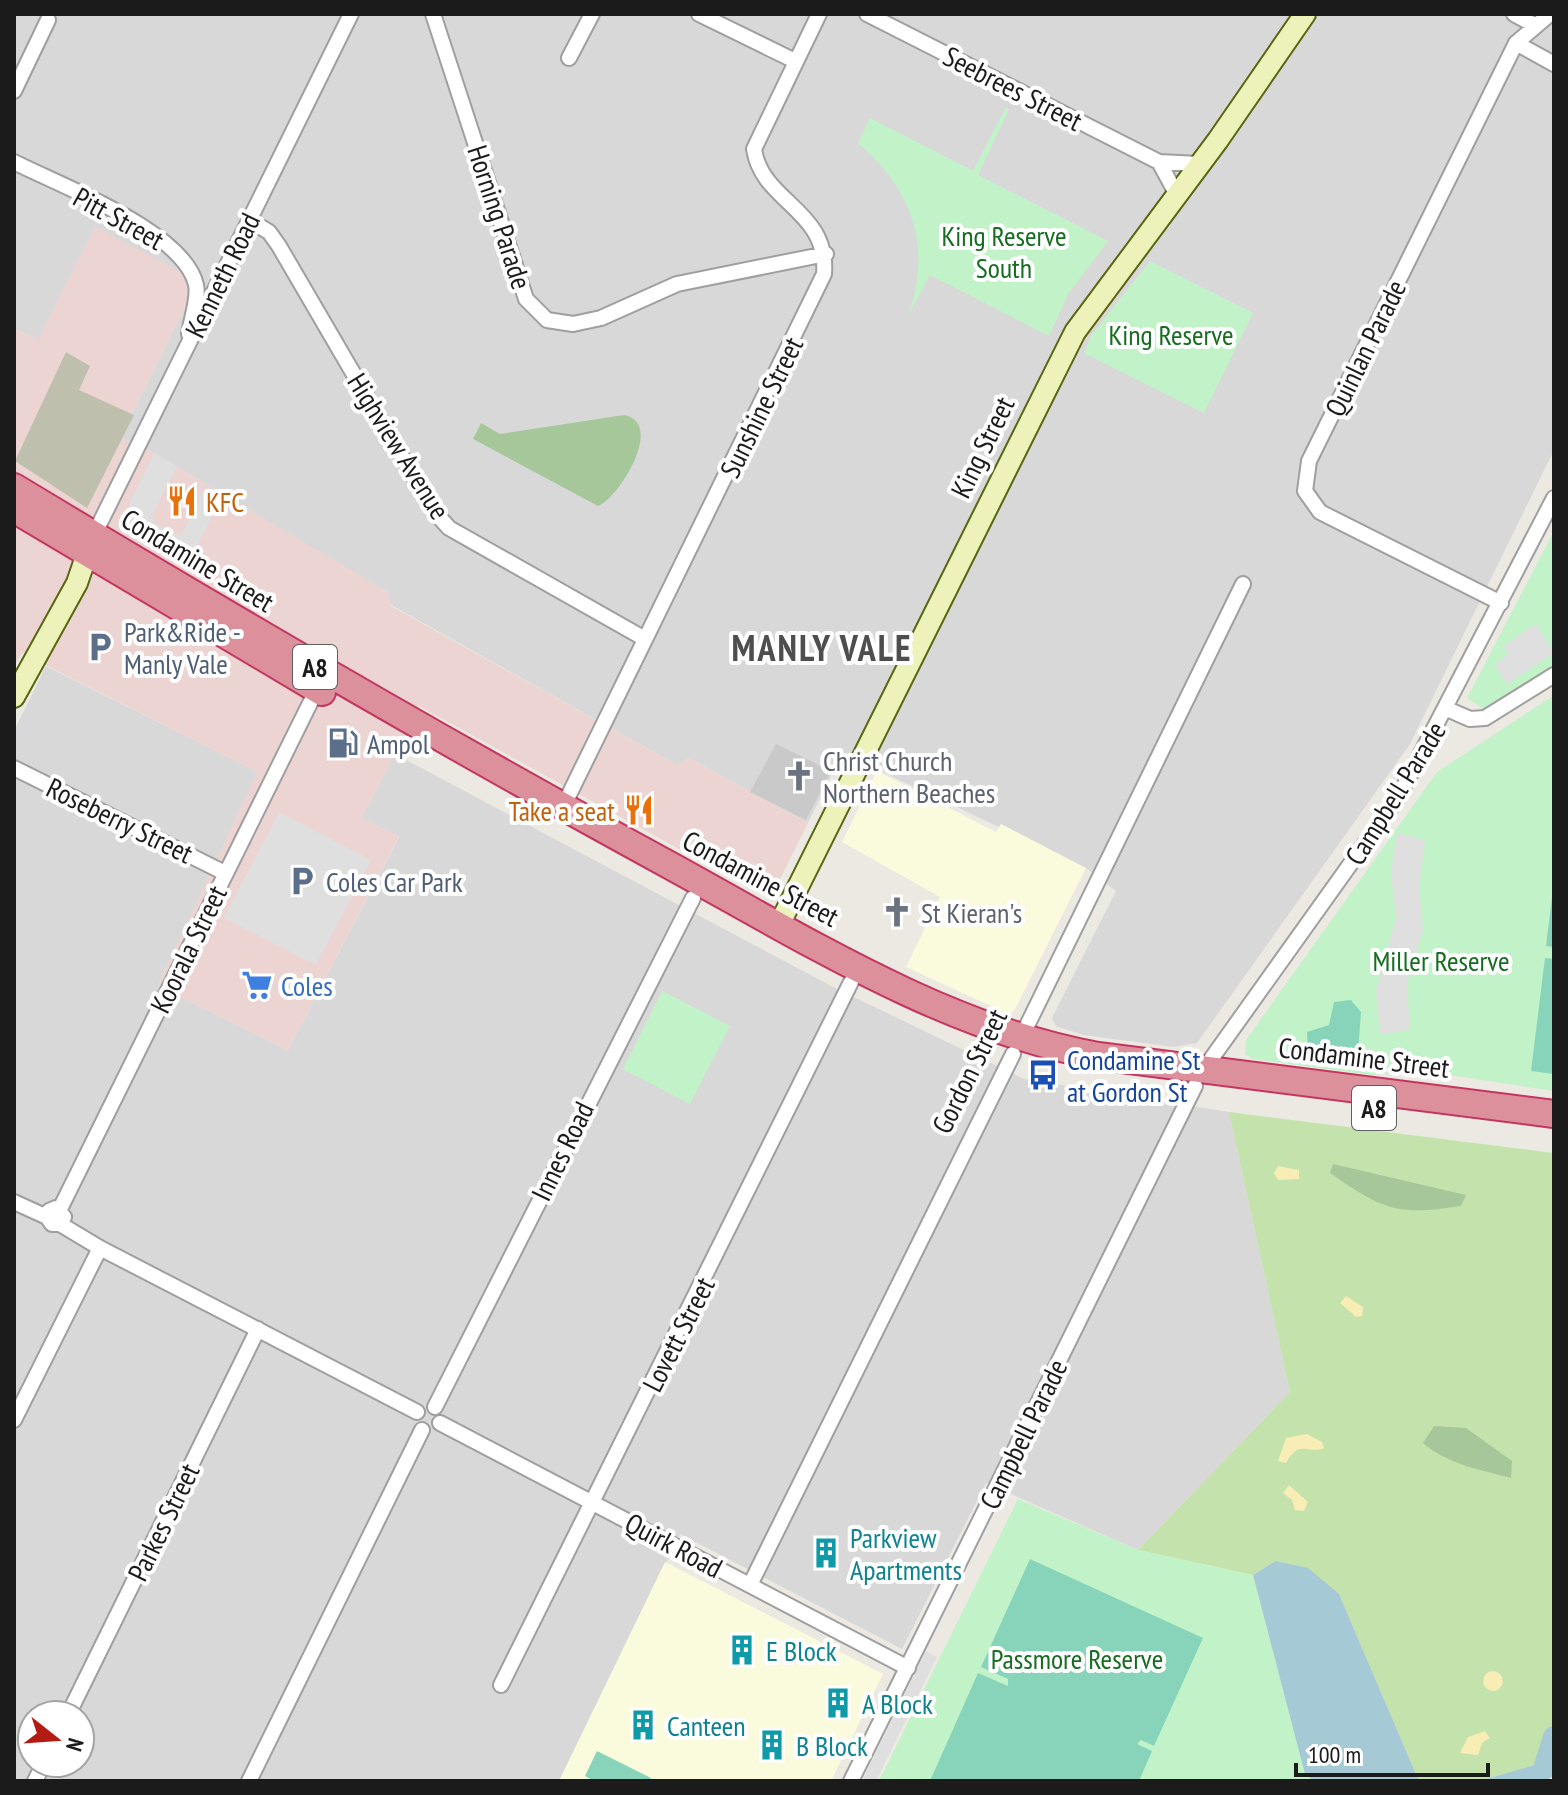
<svg xmlns="http://www.w3.org/2000/svg" width="1568" height="1795" font-family="'PT Sans Narrow',sans-serif">
<style>
.residential{fill:#d9d8d8;fill-rule:evenodd}
.commercial{fill:#ecd4d2}
.education{fill:#fafbdc}
.religious{fill:#c9c9c9}
.construction{fill:#bfbfae}
.grass{fill:#c4e2ac}
.forest{fill:#a6c79a}
.sand{fill:#f7edb5}
.park{fill:#c2f3c8}
.pitch{fill:#87d4ba}
.parking{fill:#dfdfdf}
.water{fill:#a6c9d6}
.lines{fill:none;stroke-linecap:round;stroke-linejoin:round}
.river{stroke:#a6c9d6;stroke-width:22}
.street-casing{stroke:#9f9f9f;stroke-width:18}
.secondary-casing{stroke:#58660f;stroke-width:24}
.highway-casing{stroke:#c4355f;stroke-width:30}
.street{stroke:#fff;stroke-width:14}
.secondary{stroke:#edf2ba;stroke-width:20}
.highway{stroke:#dc909b;stroke-width:26}
.labels{text-anchor:middle;dominant-baseline:central;stroke-width:8;stroke-linejoin:round;paint-order:stroke}
.shield{fill:#fff;stroke:#5f5f5f;stroke-width:2}
.shield-label{font-size:26px;font-weight:bold;fill:#1b1b1b}
.street-label{font-size:28px;fill:#1b1b1b;stroke:#fff}
.park-label{font-size:28px;fill:#166d21;stroke:#fff}
.food-label{font-size:28px;fill:#c56008;stroke:#fff;text-anchor:start}
.service-label{font-size:28px;fill:#4e5e75;stroke:#fff;text-anchor:start}
.worship-label{font-size:28px;fill:#5b616d;stroke:#fff;text-anchor:start}
.shop-label{font-size:28px;fill:#366cbe;stroke:#fff;text-anchor:start}
.transit-label{font-size:28px;fill:#164399;stroke:#fff;text-anchor:start}
.culture-label{font-size:28px;fill:#0d838f;stroke:#fff;text-anchor:start}
.district-label{font-size:36px;font-weight:bold;letter-spacing:2px;fill:#4e4e4e;stroke:#fff}
</style>
<rect width="100%" height="100%" fill="#ece9e2"/>
<path class="residential" d="M14,14H1554V450L1410,744L1197,1043L1174,1047L1083,1035L1056,1026L1052,1018L1116,891L1086,868L842,753L808,823L689,758L677,765L391,605L387,592L154,453L120,438L193,291L38,340L14,328Z
M46,666L258,772L158,986L288,1050L399,837L361,818L393,753L837,989L1024,1079L1229,1112L1290,1392L1138,1550L986,1483L902,1649L680,1534L559,1781H14V731ZM32,1715H80V1763H32Z"/>
<path class="commercial" d="M95,227L191,277L193,291L120,438L154,453L388,592L391,606L677,765L689,758L808,823L770,899L419,706L362,818L399,836L288,1050L158,986L257,772L22,653L14,666V328L38,340Z"/>
<path class="education" d="M877,771L996,832L1001,824L1086,868L1014,1011L1008,1014L906,967L940,897L842,842Z
M665,1562L883,1674L831,1781H559Z"/>
<path class="religious" d="M776,744L831,771L806,820L750,792Z"/>
<path class="construction" d="M66,352L90,366L79,390L134,415L87,508L15,461Z"/>
<path class="grass" d="M1229,1112L1554,1153V1759L1480,1781H1419L1339,1594L1275,1561L1253,1575L1138,1550L1290,1392Z"/>
<path class="forest" d="M624,415C666,423 618,499 598,506L473,439L481,423L500,434Z
M1333,1164L1466,1195L1461,1206C1397,1216 1383,1210 1330,1173Z
M1434,1426L1466,1428L1512,1461L1511,1478C1481,1470 1447,1464 1423,1443Z"/>
<path class="sand" d="M1278,1166L1299,1170V1179L1278,1180L1274,1173Z
M1346,1296L1363,1307L1362,1316L1356,1317L1340,1303Z
M1307,1434L1322,1442L1324,1448C1306,1455 1300,1438 1286,1463L1278,1461L1286,1438Z
M1289,1485L1308,1502L1304,1511L1295,1510L1292,1500L1283,1493Z
M1483 1681a10 10 0 1 1 20 0a10 10 0 1 1-20 0Z
M1485,1731L1490,1738L1482,1743L1478,1755L1460,1753L1468,1737Z"/>
<path class="park" d="M1006,107L1009,109L978,175L1108,241L1068,294L1049,336L930,275L909,314C932,244 912,189 858,143L870,118L973,171Z
M1150,261L1253,313L1204,413L1084,353L1091,336Z
M1554,531V668L1486,711L1467,698Z
M1554,695V1091L1423,1071L1371,1075L1253,1059L1245,1054L1246,1040L1437,772Z
M662,991L730,1026L690,1104L623,1069Z
M1018,1499L1138,1550L1253,1575L1305,1773L1314,1781H879Z"/>
<path class="pitch" d="M1554,881V947L1546,946Z
M1545,958L1554,959V1074L1531,1071Z
M1351,1000L1361,1012L1358,1053L1308,1057L1307,1032L1329,1025L1334,1002Z
M1030,1559L1203,1638L1154,1746L1141,1740L1137,1744L1152,1751L1139,1781H930L978,1673L1008,1686V1679L981,1667Z
M597,1751L651,1778L649,1781H594L585,1776Z"/>
<path class="parking" d="M154,453L177,467L152,515L154,523L181,536L202,492L220,500L190,560L183,562L123,528L121,521Z
M1536,624L1554,653L1507,684L1495,665L1508,654L1503,646Z
M279,812L371,860L316,965L224,918Z
M1397,833L1425,840L1419,889L1423,929L1407,984L1410,1030L1380,1034L1376,990L1396,919L1391,872Z
M926,1651L937,1657L876,1781H862Z"/>
<path class="water" d="M1275,1561L1308,1568L1339,1594L1419,1781H1314L1305,1774L1253,1575Z
M1554,1759V1776L1536,1781H1480Z"/>
<g class="lines">
<path class="river" d="M1544,1769L1554,1737"/>
<g class="street-casing">
<path id="street" d="M433,14L526,299L547,320L573,324L601,318L677,284L826,254
M699,14L795,61
M867,14L1159,162L1199,164
M1514,14L1534,25
M1516,43L1554,64
M569,58L592,14
M14,91L48,20
M14,162C61,186 184,231 196,285C199,298 191,319 189,334
M1159,162L1177,195
M249,220L269,232L279,246L433,510L449,528L645,639
M94,535L351,14
M1501,603L1320,512L1305,491L1309,461L1516,43L1550,14
M1447,709L1470,719L1485,718L1554,675
M14,768L225,873
M563,807L824,274C829,209 762,203 754,149L819,14
M1021,1038L1243,584
M1204,1069L1399,796L1554,498
M14,1202L47,1217L52,1224H60L64,1217L56,1208L49,1211L47,1217
M60,1209L317,689
M60,1224L100,1248L417,1412
M435,1407L693,898
M14,1420L100,1248
M440,1423L908,1668
M750,1585L1013,1054
M501,1685L851,982
M68,1715L258,1329
M35,1781L44,1763
M249,1781L422,1430
M851,1781L1195,1086"/>
</g>
<g class="secondary-casing">
<path id="secondary" d="M14,697L77,583L92,539
M779,925L1075,332L1218,140L1305,14"/>
</g>
<g class="highway-casing">
<path id="highway" d="M14,487C231,618 449,745 671,866C804,939 947,1029 1098,1056L1554,1114
M14,509L322,692"/>
</g>
<use href="#street" class="street"/>
<use href="#secondary" class="secondary"/>
<use href="#highway" class="highway"/>
</g>
<defs>
<g id="restaurant-bare" transform="scale(2.4)"><path d="M-5-6h1v4h1v-4h1v4h1v-4h1v5L-1.5 .5V6h-2V.5L-5-1ZM5-6V6H3V1.5H1.5Q1.5-4 5-6Z" fill="#e8710a" stroke="#fff" stroke-width="2.5" paint-order="stroke"/></g>
<g id="parking-bare" transform="scale(2.4)"><path d="M-3.5-5.5H1a3.5 3.5 0 0 1 0 7H-1V5.5H-3.5ZM-1-3.4V-.6H.8a1.4 1.4 0 0 0 0-2.8Z" fill="#5c6f8a" stroke="#fff" stroke-width="2.5" paint-order="stroke"/></g>
<g id="fuel-bare" transform="scale(2.4)"><path d="M-5.5-6h7V0h2V4h1.3V-2.5L3-4.5l.8-.8L6-3V5H2.5V1h-1V6h-7ZM-4.2-4.7v3.2H.2V-4.7Z" fill="#5c6f8a" stroke="#fff" stroke-width="2.5" paint-order="stroke"/></g>
<g id="church-bare" transform="scale(2.4)"><path d="M-1.2-6h2.4v3.5h3.3v2.4h-3.3V6h-2.4V-.1h-3.3v-2.4h3.3Z" fill="#6b7280" stroke="#fff" stroke-width="2.5" paint-order="stroke"/></g>
<g id="supermarket-bare" transform="scale(2.4)"><path d="M-6-5.5h2.5l.6 2H6L4.5 2H-2.5L-4.4-4H-6ZM-1.5 3.2a1.3 1.3 0 1 0 .1 0ZM3 3.2a1.3 1.3 0 1 0 .1 0Z" fill="#3f7fe0" stroke="#fff" stroke-width="2.5" paint-order="stroke"/></g>
<g id="bus-bare" transform="scale(2.4)"><path d="M-5-6H5V4H4V6H2V4H-2V6H-4V4H-5ZM-3.5-4V0h7V-4ZM-3.5 1.2v1.5H-2V1.2ZM2 1.2v1.5H3.5V1.2Z" fill="#1a4fb4" stroke="#fff" stroke-width="2.5" paint-order="stroke"/></g>
<g id="building-bare" transform="scale(2.4)"><path d="M-4-6H4V6H1V3H-1V6H-4ZM-2.5-4.3h1.7v1.8h-1.7ZM.8-4.3h1.7v1.8H.8ZM-2.5-1h1.7V.8h-1.7ZM.8-1h1.7V.8H.8Z" fill="#0f9aa8" stroke="#fff" stroke-width="2.5" paint-order="stroke"/></g>
</defs>
<g fill-rule="evenodd">
<use href="#restaurant-bare" x="182" y="501"/>
<use href="#parking-bare" x="100" y="647"/>
<use href="#fuel-bare" x="343" y="743"/>
<use href="#church-bare" x="799" y="776"/>
<use href="#restaurant-bare" x="639" y="810"/>
<use href="#parking-bare" x="302" y="881"/>
<use href="#church-bare" x="897" y="912"/>
<use href="#supermarket-bare" x="257" y="985"/>
<use href="#bus-bare" x="1043" y="1075"/>
<use href="#building-bare" x="826" y="1553"/>
<use href="#building-bare" x="742" y="1650"/>
<use href="#building-bare" x="838" y="1703"/>
<use href="#building-bare" x="643" y="1725"/>
<use href="#building-bare" x="772" y="1745"/>
</g>
<g class="labels">
<g class="shield">
<rect x="293" y="645" width="44" height="44" rx="6"/>
<rect x="1352" y="1086" width="44" height="44" rx="6"/>
</g>
<g class="shield-label">
<text x="315" y="667">A8</text>
<text x="1374" y="1108">A8</text>
</g>
<g class="street-label">
<text transform="translate(1013 88) rotate(27)">Seebrees Street</text>
<text transform="translate(500 217) rotate(72)">Horning Parade</text>
<text transform="translate(119 218) rotate(29)">Pitt Street</text>
<text transform="translate(222 275) rotate(-64)">Kenneth Road</text>
<text transform="translate(1365 348) rotate(-64)">Quinlan Parade</text>
<text transform="translate(761 407) rotate(-64)">Sunshine Street</text>
<text transform="translate(399 446) rotate(58)">Highview Avenue</text>
<text transform="translate(982 447) rotate(-64)">King Street</text>
<text transform="translate(198 560) rotate(31)">Condamine Street</text>
<text transform="translate(1395 793) rotate(-58)">Campbell Parade</text>
<text transform="translate(120 820) rotate(26)">Roseberry Street</text>
<text transform="translate(761 878) rotate(28)">Condamine Street</text>
<text transform="translate(188 949) rotate(-64)">Koorala Street</text>
<text transform="translate(1364 1057) rotate(7)">Condamine Street</text>
<text transform="translate(969 1071) rotate(-64)">Gordon Street</text>
<text transform="translate(562 1151) rotate(-64)">Innes Road</text>
<text transform="translate(678 1334) rotate(-63)">Lovett Street</text>
<text transform="translate(1023 1434) rotate(-64)">Campbell Parade</text>
<text transform="translate(163 1522) rotate(-64)">Parkes Street</text>
<text transform="translate(674 1545) rotate(28)">Quirk Road</text>
</g>
<g class="park-label">
<text x="1004" y="235">King Reserve<tspan x="1004" dy="32">South</tspan></text>
<text x="1171" y="334">King Reserve</text>
<text x="1441" y="960">Miller Reserve</text>
<text x="1077" y="1658">Passmore Reserve</text>
</g>
<g class="food-label">
<text x="206" y="501">KFC</text>
<text x="615" y="810" text-anchor="end">Take a seat</text>
</g>
<g class="service-label">
<text x="124" y="631">Park&amp;Ride -<tspan x="124" dy="32">Manly Vale</tspan></text>
<text x="367" y="743">Ampol</text>
<text x="326" y="881">Coles Car Park</text>
</g>
<g class="worship-label">
<text x="823" y="760">Christ Church<tspan x="823" dy="32">Northern Beaches</tspan></text>
<text x="921" y="912">St Kieran's</text>
</g>
<g class="shop-label">
<text x="281" y="985">Coles</text>
</g>
<g class="transit-label">
<text x="1067" y="1059">Condamine St<tspan x="1067" dy="32">at Gordon St</tspan></text>
</g>
<g class="culture-label">
<text x="850" y="1537">Parkview<tspan x="850" dy="32">Apartments</tspan></text>
<text x="766" y="1650">E Block</text>
<text x="862" y="1703">A Block</text>
<text x="667" y="1725">Canteen</text>
<text x="796" y="1745">B Block</text>
</g>
<g class="district-label">
<text x="822" y="647">MANLY VALE</text>
</g>
</g>
<rect width="1568" height="1795" fill="none" stroke="#1b1b1b" stroke-width="32"/>
<g transform="translate(56 1739) rotate(107)"><circle r="38" fill="#ffffff" stroke="#a4a4a4" stroke-width="2"/>
<path d="M0-6L14 30L0 20L-14 30Z" fill="#b31b13"/>
<text y="-12" font-size="22" font-weight="bold" text-anchor="middle" fill="#1b1b1b">N</text>
</g>
<path d="M1296 1763v12h192v-12" fill="none" stroke="#1b1b1b" stroke-width="4"/>
<text x="1308" y="1763" font-size="24" fill="#1b1b1b" stroke="#ffffff" stroke-width="6" paint-order="stroke">100 m</text>
</svg>
